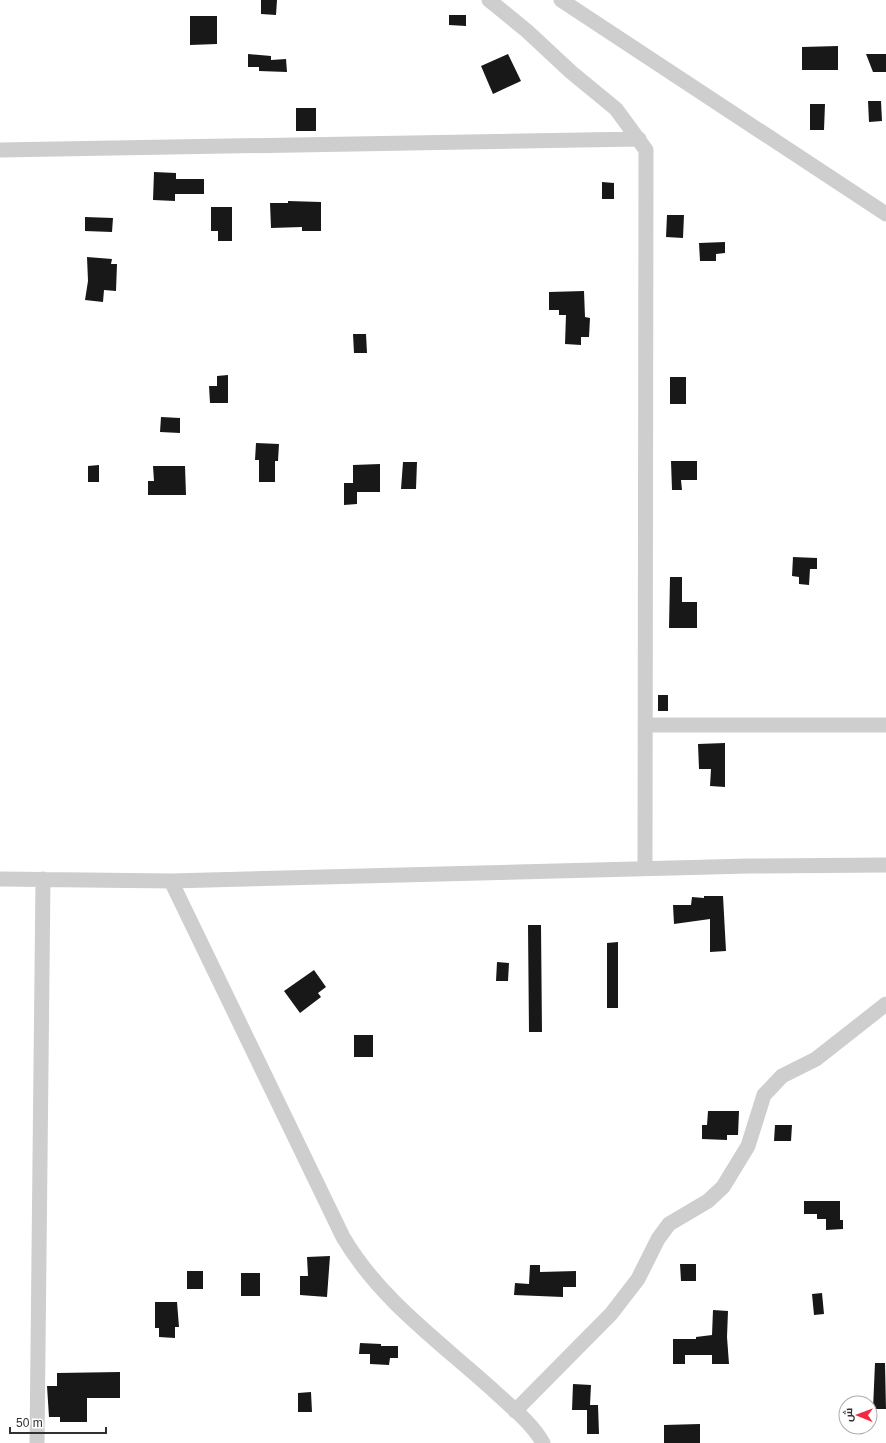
<svg xmlns="http://www.w3.org/2000/svg" width="886" height="1443" font-family="Helvetica,Cairo,sans-serif">
<style>
.building{fill:#181818}
.lines{fill:none;stroke-linecap:round;stroke-linejoin:round}
.street{stroke:#cecece;stroke-width:15}
</style>
<rect width="100%" height="100%" fill="#fff"/>
<path class="building" d="M261,0H277L276,15L261,14Z
M449,15H466V26L449,25Z
M190,16H217V44L190,45Z
M838,46V70H802V47Z
M248,54L271,56V60L286,59L287,72L259,71V67H248Z
M508,54L521,81L493,94L481,66Z
M866,54H886V72H873Z
M868,101H881L882,121L869,122Z
M810,104H825L824,130H810Z
M296,108H316V131H296Z
M154,172L176,173V179H204V194H175V201L153,200Z
M602,182L614,183V199H602Z
M288,201L321,202V231H302V227L271,228L270,203H288Z
M211,207H232V241H218V231H211Z
M667,215H684L683,238L666,237Z
M85,217L113,218L112,232L85,231Z
M725,242V253L716,254V261H700L699,243Z
M87,257L112,259L111,264H117L116,291L104,290L103,302L85,300L88,281Z
M584,291L585,317L590,318L589,337H581V345L565,344L566,315H559V310H549V292Z
M353,334H366L367,353H354Z
M228,375V403H210L209,386H217V376Z
M670,377H686V404H670Z
M161,417L180,418V433L160,432Z
M256,443L279,444L278,461H275V482H259V460H255Z
M671,461H697V480H681L682,490H672Z
M403,462H417L416,489H401Z
M380,464V492H357V504L344,505V483H353V465Z
M99,465V482H88V466Z
M153,466H185L186,495H148V481H154Z
M793,557L817,558V569H810L809,585L799,584V577L792,576Z
M670,577H682V602H697V628H669Z
M658,695H668V711H658Z
M725,743V787L710,786L711,769H699L698,744Z
M704,896H723L726,951L710,952V919L674,924L673,905H691L692,897L704,898Z
M528,925H541L542,1032H529Z
M618,942V1008H607V943Z
M497,962L509,963L508,981H496Z
M314,970L326,987L318,993L321,997L300,1013L284,991Z
M354,1035H373V1057H354Z
M708,1111H739L738,1135H727V1140L702,1139V1125H707Z
M775,1125H792L791,1141H774Z
M804,1201H840V1220H843V1229L826,1230V1219H817V1214H804Z
M330,1256L327,1297L300,1295V1276H308L307,1257Z
M680,1264H696V1281H681Z
M530,1265H540V1272L576,1271V1287H563V1297L514,1295L515,1283L529,1284Z
M187,1271H203V1289H187Z
M241,1273H260V1296H241Z
M822,1293L824,1314L814,1315L812,1294Z
M155,1302H177L179,1327H175V1338L159,1337V1328H155Z
M713,1310L728,1311L727,1337L729,1364H712V1355H685V1364H673V1339H696V1337L712,1335Z
M360,1343L381,1344V1346H398V1358H390L389,1365L370,1364V1354H359Z
M875,1363H885L886,1409H873Z
M120,1372V1398H87V1422H60V1417H49L47,1386H57V1373Z
M573,1384L591,1385L590,1405H598L599,1434H587V1410H572Z
M311,1392L312,1412H298V1393Z
M700,1424V1443H664V1425Z"/>
<g class="lines">
<path class="street" d="M489,0L527,31L571,72L616,109L646,150L645,868
M561,0L886,214
M0,150L639,139
M645,725H886
M0,879L171,881L749,866L886,865
M171,881L343,1237C380,1300 440,1342 493,1390C510,1406 532,1423 543,1443
M515,1411L611,1314L638,1279L658,1239L669,1224L708,1201L723,1187L748,1146L764,1095L782,1076L816,1059L886,1004
M37,1443L43,879"/>
</g>
<g transform="translate(858 1415) rotate(271)"><circle r="19" fill="#ffffff" stroke="#adadad"/>
<path d="M0-3L7 15L0 10L-7 15Z" fill="#f52642"/>
<text y="-6" font-size="11" font-weight="bold" text-anchor="middle" fill="#313131">ش</text>
</g>
<path d="M10 1427v6h96v-6" fill="none" stroke="#313131" stroke-width="2"/>
<text x="16" y="1427" font-size="12" fill="#313131" stroke="#ffffff" stroke-width="3" paint-order="stroke">50 m</text>
</svg>
